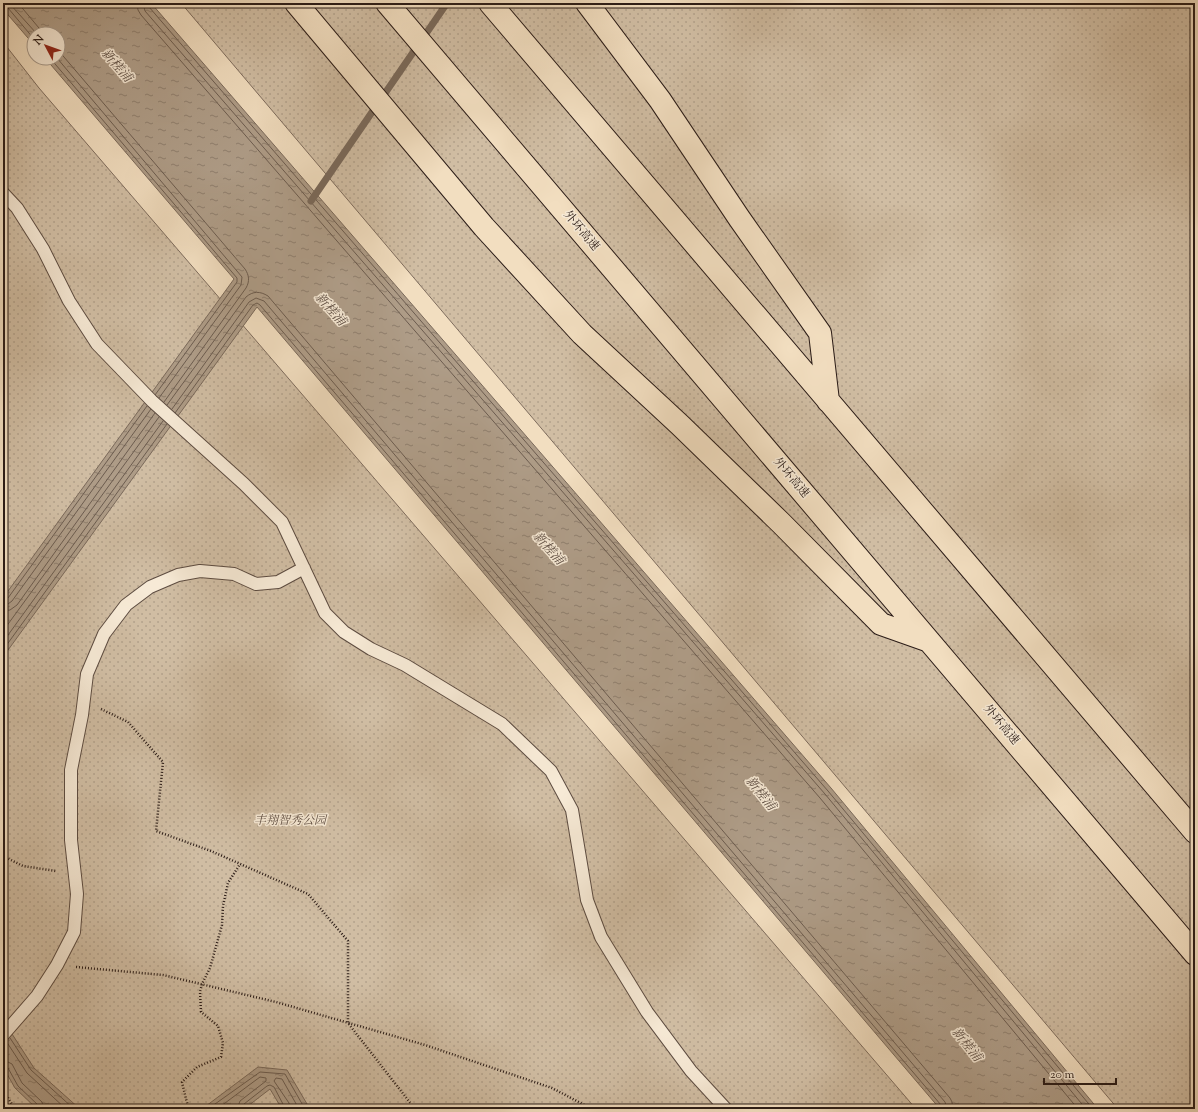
<svg xmlns="http://www.w3.org/2000/svg" width="1198" height="1112" font-family="'Sorts Mill Goudy','Noto Serif SC',serif">
<style>
.park{fill:url(#park-dots);stroke:#7e6c5d}
.water{fill:url(#water-ripples);stroke:#7a695a}
.lines{fill:none;stroke-linecap:round;stroke-linejoin:round}
.shore{stroke:#6c5c4f;stroke-width:1}
.stream{stroke:#7a695a;stroke-width:7}
.lane-casing{stroke:#5d4c41;stroke-width:14}
.highway-casing{stroke:#2b1c17;stroke-width:24}
.path{stroke:#2b1c17;stroke-width:2.5;stroke-dasharray:1 2;stroke-linecap:butt}
.lane{stroke:#f7ead6;stroke-width:12}
.highway{stroke:#f2dec0;stroke-width:22}
.labels{text-anchor:middle;dominant-baseline:central;stroke-width:3;stroke-linejoin:round;paint-order:stroke}
.street-label{font-size:12px;fill:#2b1c17;stroke:#f7ead6}
.park-label{font-size:12px;font-style:italic;fill:#5d4c41;stroke:#f7ead6}
.water-label{font-size:13px;font-style:italic;fill:#5f4f44;stroke:#f7ead6}
</style>
<defs>
<pattern id="park-dots" width="8" height="8" patternUnits="userSpaceOnUse"><rect width="8" height="8" fill="#d0bda3"/><path d="M2 2h.1M6 6h.1" fill="none" stroke="#b3a28c" stroke-width="1.8" stroke-linecap="round"/></pattern>
<pattern id="water-ripples" width="26" height="14" patternUnits="userSpaceOnUse"><rect width="26" height="14" fill="#ae9c87"/><path d="M2 4q2-2 4 0t4 0M15 11q2-2 4 0t4 0" fill="none" stroke="#8e7e6d"/></pattern>
</defs>
<rect width="100%" height="100%" fill="#f2dec0"/>
<filter id="stains"><feTurbulence type="fractalNoise" baseFrequency=".005" numOctaves="4"/><feColorMatrix values="0 0 0 0 .2 0 0 0 0 .09 0 0 0 0 .02 0 0 0 .5 -.17"/></filter>
<radialGradient id="worn" r=".72"><stop offset=".6" stop-color="#630" stop-opacity="0"/><stop offset="1" stop-color="#630" stop-opacity=".3"/></radialGradient>
<path class="park" d="M181,3H1195V1109H1118Z
M3,42L39,88L916,1109H3Z"/>
<path class="water" d="M3,3H151L831,788L1098,1109H940L257,307L3,657V598L234,279L45,58H58V34H34V45L3,9Z
M3,1020L34,1068L80,1109H37L15,1088L3,1067Z
M258,1067L287,1070L310,1109H282L270,1089L244,1109H202Z"/>
<g class="lines">
<path class="shore" d="M9,3L37,34
M18,3L44,34
M137,3L138,10L141,15L820,798L1078,1109
M143,3L145,11L825,794L1086,1109
M148,3L149,7L828,791L1093,1109
M3,6L8,8L34,39
M58,50L245,269C249,275 250,281 246,288L164,402
M50,58L237,278V282L155,395
M57,58L242,277L241,285L159,398
M167,405L246,297C253,291 260,291 268,296L950,1098L952,1102L953,1109
M172,409L249,302L256,298L264,301L945,1102L947,1109
M175,413L253,305L257,303L260,305L941,1105L942,1109
M3,600L8,598L147,406
M3,605L8,604L12,601L151,409
M3,611L10,610L17,605L155,413
M3,631L159,417
M3,642L163,421
M3,650L167,424
M10,1038L31,1070L74,1109
M6,1041L27,1073L66,1109
M3,1061L8,1062L12,1064L22,1083L42,1102L45,1109
M3,1066L8,1068L18,1086L38,1105L39,1109
M208,1109L260,1072L285,1074L305,1109
M217,1109L260,1077L266,1078V1081L240,1101L237,1109
M242,1109L244,1104L267,1086L270,1085L274,1087L284,1106L285,1109
M290,1109L289,1103L274,1081L276,1078L282,1079L299,1109"/>
<path class="stream" d="M311,201L447,3"/>
<g class="lane-casing">
<path id="lane" d="M3,193L17,208L43,249L69,301L97,344L152,401L244,484L282,522L325,613L344,632L371,649L405,665L502,724L551,771L572,810L587,900L601,937L647,1012L691,1071L726,1109
M3,1035L37,996L57,965L74,932L77,894L71,840V770L82,715L87,674L104,634L126,605L150,587L178,575L200,571L234,574L256,584L278,582L304,568"/>
</g>
<g class="highway-casing">
<path id="highway" d="M296,3L484,227L582,334L680,425L781,523L881,624L929,641
M387,3L1195,954
M490,3L1195,832
M587,3L660,100L739,218L820,333L828,401"/>
</g>
<path class="path" d="M101,709L128,722L163,762L156,831L211,851L308,894L348,941V1023L415,1109
M3,856L23,866L56,871
M76,967L163,975L276,1002L425,1045L552,1088L592,1109
M3,1090L15,1109
M189,1109L186,1099L182,1082L197,1067L221,1057L223,1043L218,1026L201,1012L200,992L202,984L210,968L222,925L223,906L228,883L240,864"/>
<use href="#lane" class="lane"/>
<use href="#highway" class="highway"/>
</g>
<g class="labels">
<g class="street-label">
<text transform="translate(581 231) rotate(50)">外环高速</text>
<text transform="translate(791 478) rotate(50)">外环高速</text>
<text transform="translate(1001 725) rotate(50)">外环高速</text>
</g>
<g class="park-label">
<text x="290" y="821">丰翔智秀公园</text>
</g>
<g class="water-label">
<text transform="translate(116 66) rotate(49)">新槎浦</text>
<text transform="translate(330 310) rotate(48)">新槎浦</text>
<text transform="translate(548 549) rotate(48)">新槎浦</text>
<text transform="translate(760 794) rotate(51)">新槎浦</text>
<text transform="translate(966 1045) rotate(51)">新槎浦</text>
</g>
</g>
<rect width="1198" height="1112" fill="none" stroke="#f2dec0" stroke-width="16"/>
<rect x="4" y="4" width="1190" height="1104" fill="none" stroke="#2b1c17" stroke-width="2"/>
<rect x="8" y="8" width="1182" height="1096" fill="none" stroke="#2b1c17"/>
<g transform="translate(46 46) rotate(311)"><circle r="19" fill="#f7ead6" stroke="#a5988a"/>
<path d="M0-3L7 15L0 10L-7 15Z" fill="#8f2418"/>
<text y="-6" font-size="11" font-weight="bold" text-anchor="middle" fill="#2b1c17">N</text>
</g>
<path d="M1044 1078v6h72v-6" fill="none" stroke="#2b1c17" stroke-width="2"/>
<text x="1050" y="1078" font-size="12" fill="#2b1c17" stroke="#f7ead6" stroke-width="3" paint-order="stroke">20 m</text>
<rect width="100%" height="100%" filter="url(#stains)"/>
<rect width="100%" height="100%" fill="url(#worn)"/>
</svg>
